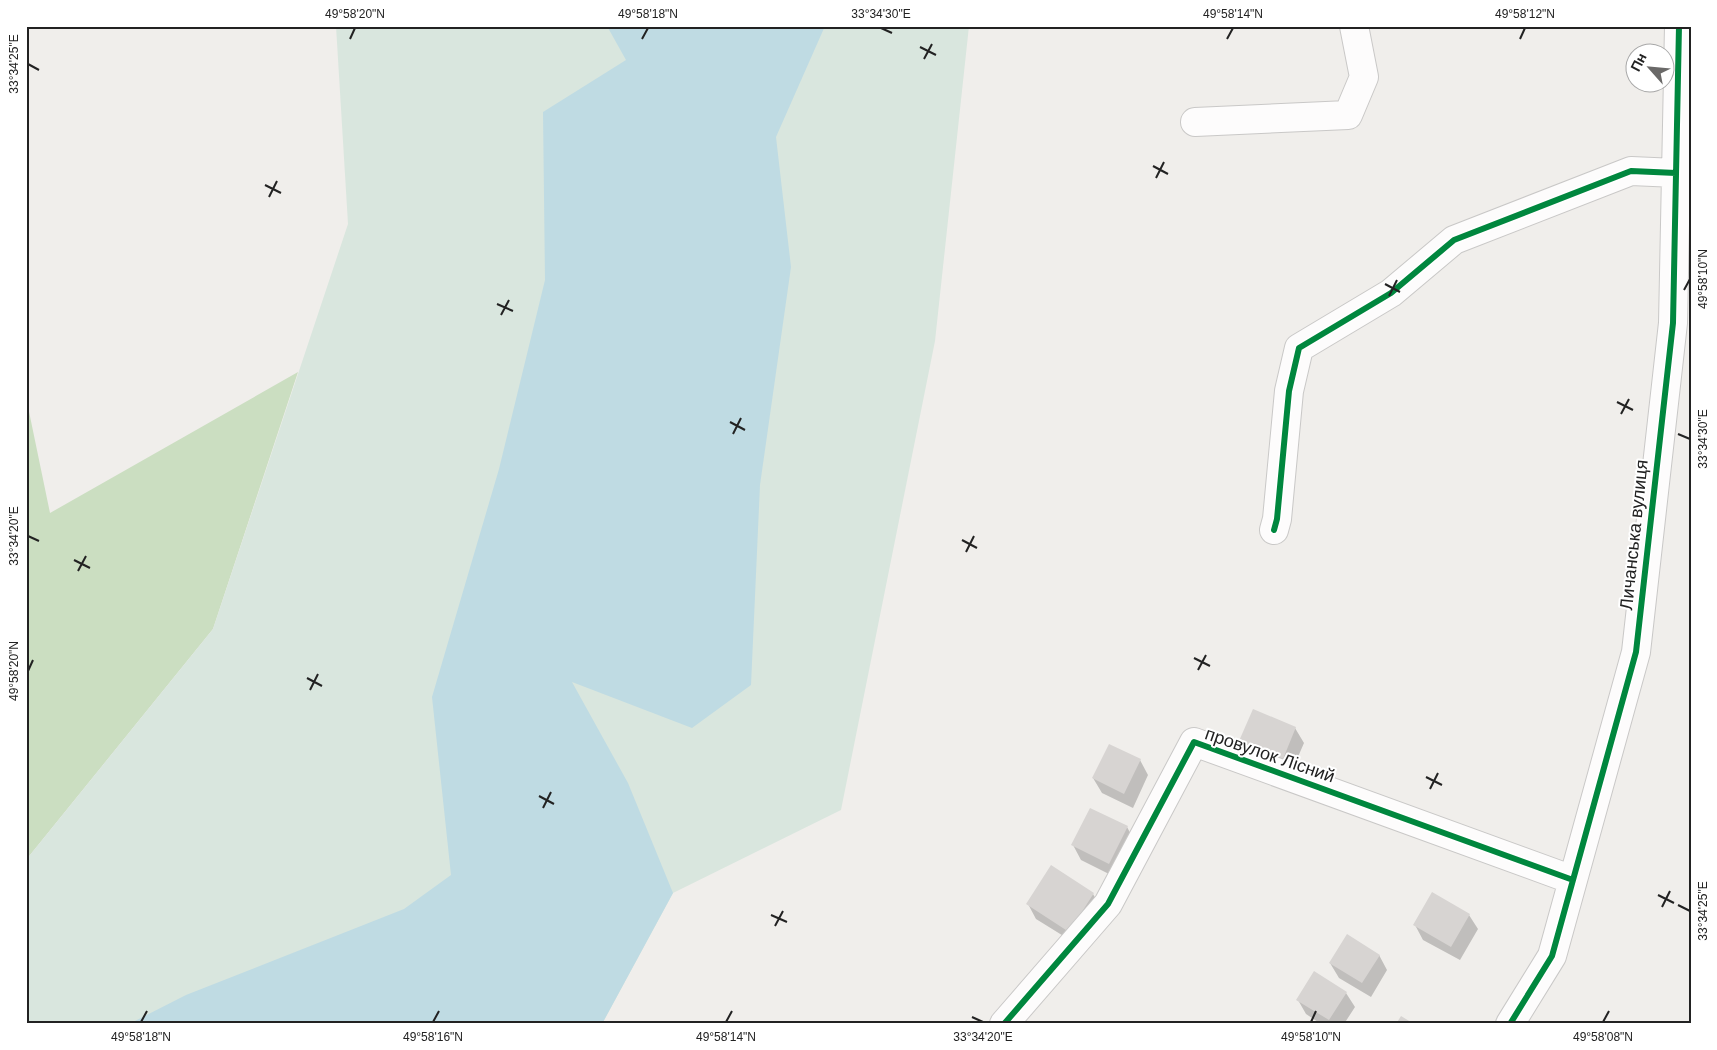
<svg xmlns="http://www.w3.org/2000/svg" width="1717" height="1050" font-family="Helvetica,sans-serif">
<style>
.forest{fill:#cbdec1}
.wetland{fill:#d9e6de}
.water{fill:#bfdbe3}
.shadow{fill:#0003}
.building{fill:#d7d4d2}
.lines{fill:none;stroke-linecap:round;stroke-linejoin:round}
.minor-casing{stroke:#c9c8c7;stroke-width:30}
.minor{stroke:#fdfcfc;stroke-width:28}
.cycleway-casing{stroke:#fff;stroke-width:9}
.cycleway{stroke:#00873e;stroke-width:6}
.ticks{fill:none;stroke:#222;stroke-width:2}
.labels{text-anchor:middle;dominant-baseline:central;stroke-width:4;stroke-linejoin:round;paint-order:stroke}
.street-label{font-size:18px;fill:#222;stroke:#fff}
.neatline{fill:none;stroke:#222;stroke-width:2}
.ticks-label{font-size:12px;text-anchor:middle;fill:#222}
</style>
<rect width="100%" height="100%" fill="#f0eeeb"/>
<path class="forest" d="M298,372L213,629L26,860V397L50,513Z"/>
<path class="wetland" d="M336,26H969L935,341L841,810L673,893L602,1024H26V860L213,629L348,224Z"/>
<path class="water" d="M607,26H825L776,137L791,267L760,485L751,685L692,728L572,682L628,783L673,893L602,1024H129L186,995L404,909L451,875L432,697L499,469L545,280L543,112L626,60Z"/>
<path class="shadow" d="M1295,728L1304,743L1291,773L1249,756L1241,741Z
M1140,760L1148,775L1133,808L1102,793L1093,778Z
M1127,827L1135,842L1117,878L1081,860L1073,845Z
M1093,894L1101,908L1078,945L1036,919L1028,904Z
M1469,915L1478,929L1460,960L1423,940L1415,925Z
M1379,955L1387,970L1371,997L1339,978L1330,963Z
M1346,993L1355,1007L1344,1024H1321L1306,1014L1298,1000Z"/>
<path class="building" d="M1253,709L1296,727L1283,759L1239,741Z
M1109,744L1141,759L1124,794L1092,778Z
M1090,808L1128,826L1109,864L1071,845Z
M1051,865L1094,893L1069,932L1026,904Z
M1432,892L1470,914L1451,947L1413,925Z
M1347,934L1380,955L1362,983L1329,963Z
M1314,971L1347,992L1329,1020L1296,1000Z
M1401,1016L1414,1024H1396Z"/>
<g class="lines">
<g class="minor-casing">
<path id="minor" d="M1195,122L1348,115L1364,77L1354,26
M1274,530L1277,519L1289,391L1299,348L1391,293L1454,240L1631,171L1676,173
M1004,1024L1108,904L1194,742L1573,880
M1510,1024L1552,956L1636,652L1673,323L1679,26"/>
</g>
<use href="#minor" class="minor"/>
<g class="cycleway-casing">
<path id="cycleway" d="M1274,530L1277,519L1289,391L1299,348L1391,293L1454,240L1631,171L1676,173
M1004,1024L1108,904L1194,742L1573,880
M1510,1024L1552,956L1636,652L1673,323L1679,26"/>
</g>
<use href="#cycleway" class="cycleway"/>
</g>
<path class="ticks" d="M881,28L892,33M350,39L355,28M642,39L648,28M1227,39L1233,28M1520,39L1525,28M920,47L936,55M924,59L932,44M28,64L39,70M1153,166L1168,174M1156,178L1164,162M265,185L281,193M269,197L277,181M1385,284L1400,292M1684,290L1690,279M1389,296L1397,280M497,304L513,311M501,315L509,300M1617,402L1633,410M1621,414L1629,399M730,422L745,430M733,434L741,418M1678,434L1690,439M28,536L39,541M962,540L977,548M966,552L974,536M74,560L90,568M78,571L86,556M1194,658L1210,666M1198,670L1206,655M28,671L33,660M307,678L322,686M310,690L318,674M1426,777L1442,785M1430,789L1438,773M539,796L554,804M543,808L551,792M1658,895L1674,903M1678,905L1690,911M1662,907L1670,891M771,915L787,922M775,926L783,911M972,1017L983,1022M141,1022L147,1011M433,1022L439,1011M726,1022L732,1011M1311,1022L1316,1011M1603,1022L1609,1011"/>
<g class="labels">
<g class="street-label">
<text transform="translate(1634 535) rotate(-84)">Личанська вулиця</text>
<text transform="translate(1270 755) rotate(19)">провулок Лісний</text>
</g>
</g>
<rect width="1717" height="1050" fill="none" stroke="#ffffff" stroke-width="55"/>
<g transform="translate(1650 68) rotate(297)"><circle r="24" fill="#ffffff" stroke="#a7a7a7"/>
<path d="M0-4L9 19L0 12L-9 19Z" fill="#6a6968"/>
<text y="-8" font-size="14" font-weight="bold" text-anchor="middle" fill="#222222">Пн</text>
</g>
<rect x="28" y="28" width="1662" height="994" class="neatline"/>
<g class="ticks-label">
<text x="355" y="18">49°58'20"N</text>
<text x="648" y="18">49°58'18"N</text>
<text x="881" y="18">33°34'30"E</text>
<text x="1233" y="18">49°58'14"N</text>
<text x="1525" y="18">49°58'12"N</text>
<text transform="translate(14 64) rotate(-90)" y="4">33°34'25"E</text>
<text transform="translate(1703 279) rotate(-90)" y="4">49°58'10"N</text>
<text transform="translate(1703 439) rotate(-90)" y="4">33°34'30"E</text>
<text transform="translate(14 536) rotate(-90)" y="4">33°34'20"E</text>
<text transform="translate(14 671) rotate(-90)" y="4">49°58'20"N</text>
<text transform="translate(1703 911) rotate(-90)" y="4">33°34'25"E</text>
<text x="141" y="1041">49°58'18"N</text>
<text x="433" y="1041">49°58'16"N</text>
<text x="726" y="1041">49°58'14"N</text>
<text x="983" y="1041">33°34'20"E</text>
<text x="1311" y="1041">49°58'10"N</text>
<text x="1603" y="1041">49°58'08"N</text>
</g>
</svg>
